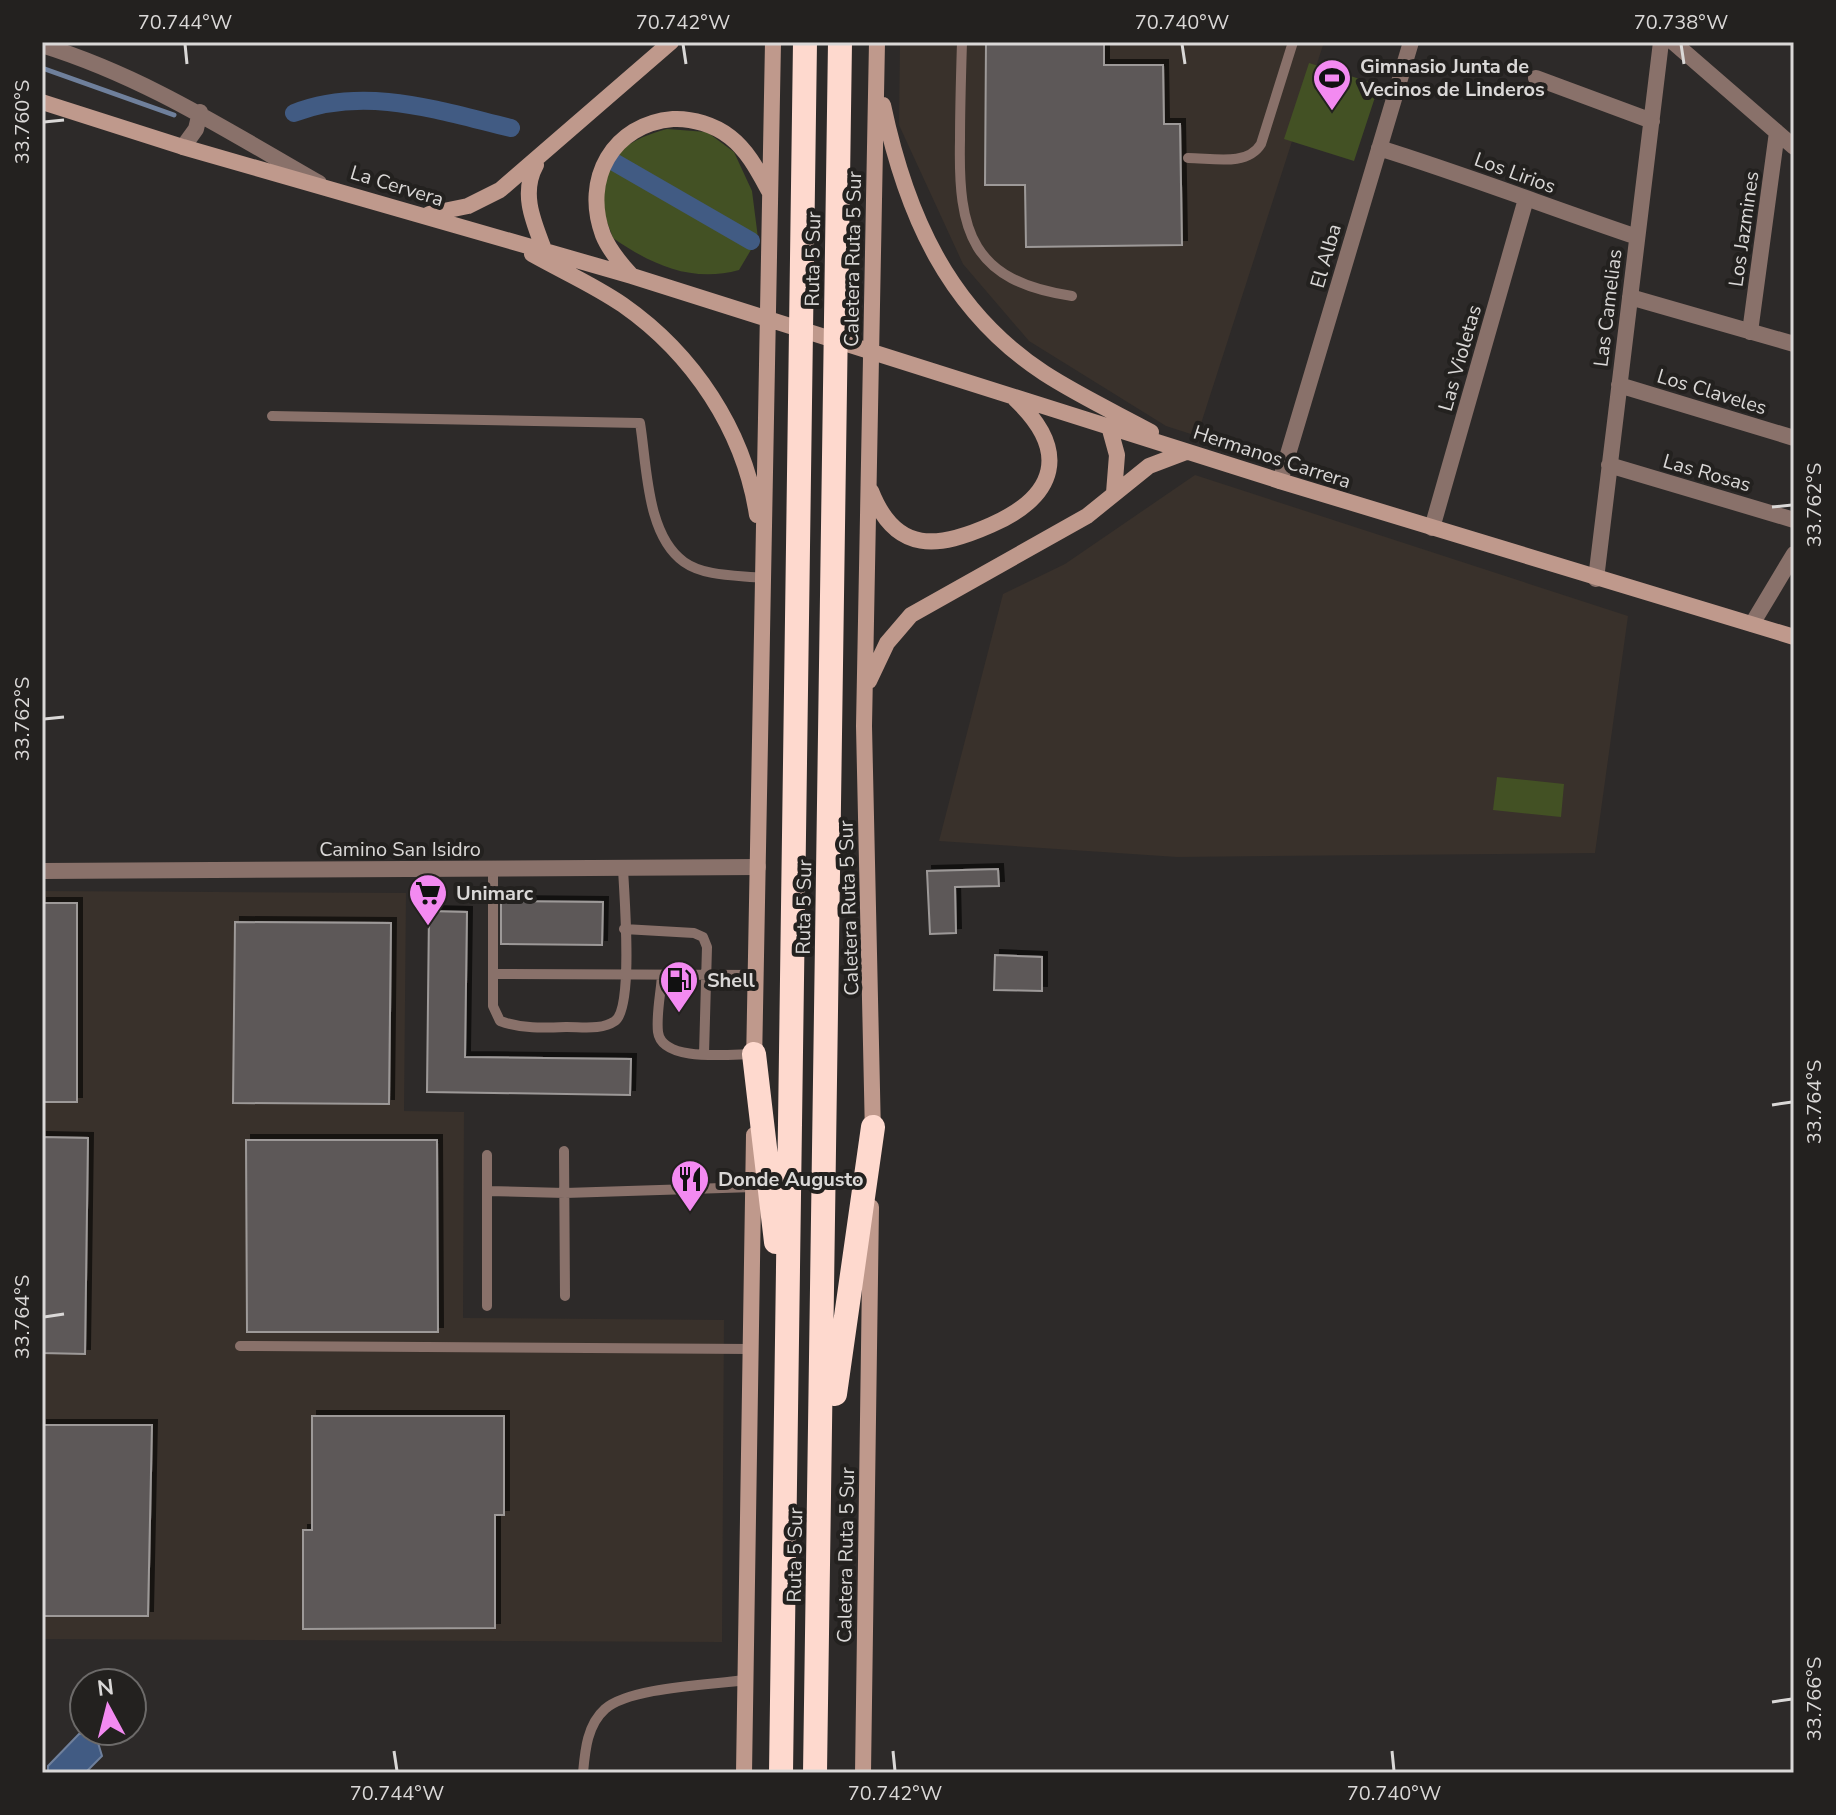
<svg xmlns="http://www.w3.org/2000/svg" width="1836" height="1815" font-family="'Nunito Sans',sans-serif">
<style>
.built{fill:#39312b}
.green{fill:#435124}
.water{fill:#415b83;stroke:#6f809c;stroke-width:2}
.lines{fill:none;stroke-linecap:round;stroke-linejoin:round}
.stream{stroke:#6f809c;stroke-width:5}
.canal{stroke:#415b83;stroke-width:18}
.building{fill:#5d5959;stroke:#9d9998;stroke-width:2;filter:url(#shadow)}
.lane{stroke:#89716a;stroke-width:10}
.street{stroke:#89716a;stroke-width:16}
.secondary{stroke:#bf998c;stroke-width:16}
.highway{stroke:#fed9ce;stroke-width:24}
.ticks{fill:none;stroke:#dad8d7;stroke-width:3}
.labels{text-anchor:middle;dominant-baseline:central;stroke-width:8;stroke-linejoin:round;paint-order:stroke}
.poi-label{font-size:20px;font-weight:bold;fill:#dad8d7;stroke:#23211f;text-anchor:start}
.street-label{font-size:20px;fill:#dad8d7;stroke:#23211f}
.neatline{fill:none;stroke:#dad8d7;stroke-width:3}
.ticks-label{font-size:20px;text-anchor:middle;fill:#dad8d7}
</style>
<defs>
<filter id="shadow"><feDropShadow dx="5" dy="-5" stdDeviation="0" flood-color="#0009"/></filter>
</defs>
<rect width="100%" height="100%" fill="#2d2a29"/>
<path class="built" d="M900,42H1324L1197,436L1166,426L1029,341L963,264L899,125Z
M1195,475L1628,616L1595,853L1177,857L939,841L1003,594L1065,564Z
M42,891L406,893L404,1111L464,1112L463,1318L724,1320L722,1642L42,1639Z"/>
<path class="green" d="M1309,63L1379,85L1354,161L1284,139Z
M667,129L707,132L734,152L752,191L758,238L739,270C692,283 652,265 613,238C609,225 600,208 601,195C603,154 633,138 667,129Z
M1497,777L1564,784L1561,817L1493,810Z"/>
<path class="water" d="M89,1733L96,1736L102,1756L85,1773H48V1766L79,1734Z"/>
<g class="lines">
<path class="stream" d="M42,68L174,115"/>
<path class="canal" d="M294,113C365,85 440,111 511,128
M614,162L751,241"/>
</g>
<path class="building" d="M986,42H1104V65H1163L1164,124H1180L1182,245L1026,247L1025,185H985Z
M998,869L999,886L955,887L956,933L930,934L927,871Z
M501,901L603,902L602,945L501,944Z
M42,903H77V1102H42Z
M429,911L467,912L465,1057L631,1059L630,1095L427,1092Z
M235,922L391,923L389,1104L233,1103Z
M995,955L1042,957V991L994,990Z
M42,1137L88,1138L85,1354L42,1353Z
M246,1140H437L438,1332H247Z
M312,1416H504V1515H495V1628L303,1629V1530H312Z
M42,1425H152L148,1616H42Z"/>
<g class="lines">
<path class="lane" d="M962,42C961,75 960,107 960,140C958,232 971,281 1072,296
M1188,158C1212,158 1247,167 1261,144L1293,42
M272,416L640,423C647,465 646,535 684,562C705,577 738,575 763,578
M493,868V1006L500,1021C522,1029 543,1028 567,1027C583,1027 602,1030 615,1021C634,1007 624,894 623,868
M624,929L694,933L703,937L707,947L704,1054
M494,974L756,975
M662,975C661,993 656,1014 658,1032C662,1063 731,1054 754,1054
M564,1151L565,1296
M487,1155V1306
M487,1191L565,1193L754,1187
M240,1346L751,1349
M583,1773C585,1751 587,1725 605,1709C630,1687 711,1685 745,1680"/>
<path class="street" d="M1673,42L1794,147
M42,45C145,77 226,130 319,183
M1536,78L1652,121
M183,147L196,129L200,112
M1379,148C1466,175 1551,208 1637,237
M1630,297L1794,344
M1750,332L1777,132
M1619,385L1794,438
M1609,465L1794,520
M1280,481L1411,42
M1432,528L1526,199
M1596,579L1661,42
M1752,624L1794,554
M42,871L758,867"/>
<path class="secondary" d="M42,102L183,147L632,276L1280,481L1794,637
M883,105C906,214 948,310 1044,373C1078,395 1116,413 1151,432
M536,165C520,194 534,223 545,252
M429,214L468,206L500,190L671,42
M532,254C562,271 594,285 623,305C693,354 744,430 757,515
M631,275C620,263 609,250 603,235C582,179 613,124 673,119C692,118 715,125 730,137C748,151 758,171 769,191
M1109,426L1117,455L1114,493
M871,491C896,555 939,548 991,525C1057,496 1070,451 1015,399
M869,681L887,643L911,615L1087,516L1149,466L1186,452
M754,1064L773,42
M873,1135L864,726L877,42
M744,1773L754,1135
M863,1773L871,1207"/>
<path class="highway" d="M754,1054L776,1242
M835,1394L873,1127
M781,1773L805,42
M815,1773L840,42"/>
</g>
<path class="ticks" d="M185,44L187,64M683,44L686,64M1182,44L1185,64M1681,44L1684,64M44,122L64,120M1772,507L1792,505M44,719L64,717M1772,1105L1792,1102M44,1317L64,1314M1772,1702L1792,1699M394,1751L397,1771M893,1751L895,1771M1392,1751L1394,1771"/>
<defs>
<g id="stadium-pin" transform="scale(2)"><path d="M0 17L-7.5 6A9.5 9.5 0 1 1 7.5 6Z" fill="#f38af1" stroke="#23211f"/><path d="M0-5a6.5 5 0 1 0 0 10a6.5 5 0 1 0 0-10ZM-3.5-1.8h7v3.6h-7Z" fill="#111"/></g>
<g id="supermarket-pin" transform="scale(2)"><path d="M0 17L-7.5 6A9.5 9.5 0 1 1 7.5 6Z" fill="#f38af1" stroke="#23211f"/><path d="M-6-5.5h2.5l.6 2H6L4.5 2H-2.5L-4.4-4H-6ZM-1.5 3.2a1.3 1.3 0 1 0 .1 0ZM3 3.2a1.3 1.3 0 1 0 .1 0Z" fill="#111"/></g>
<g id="fuel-pin" transform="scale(2)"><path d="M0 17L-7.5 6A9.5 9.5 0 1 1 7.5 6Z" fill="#f38af1" stroke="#23211f"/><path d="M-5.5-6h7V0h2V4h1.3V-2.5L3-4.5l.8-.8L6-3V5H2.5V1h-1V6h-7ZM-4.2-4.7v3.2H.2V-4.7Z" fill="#111"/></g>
<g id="restaurant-pin" transform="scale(2)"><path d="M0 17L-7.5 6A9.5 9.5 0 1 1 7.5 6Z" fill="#f38af1" stroke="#23211f"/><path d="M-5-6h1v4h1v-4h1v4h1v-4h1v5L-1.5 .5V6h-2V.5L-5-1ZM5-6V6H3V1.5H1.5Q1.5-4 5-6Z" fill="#111"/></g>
</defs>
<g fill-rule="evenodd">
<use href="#stadium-pin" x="1332" y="78"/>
<use href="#supermarket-pin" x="428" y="893"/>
<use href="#fuel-pin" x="679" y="980"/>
<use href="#restaurant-pin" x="690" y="1179"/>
</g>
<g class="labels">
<g class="poi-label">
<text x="1360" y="66">Gimnasio Junta de<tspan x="1360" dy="23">Vecinos de Linderos</tspan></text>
<text x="456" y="893">Unimarc</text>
<text x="707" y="980">Shell</text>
<text x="718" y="1179">Donde Augusto</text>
</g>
<g class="street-label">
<text transform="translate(1515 173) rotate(20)">Los Lirios</text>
<text transform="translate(397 186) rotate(17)">La Cervera</text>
<text transform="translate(1744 229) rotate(-82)">Los Jazmines</text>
<text transform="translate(1326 256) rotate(-74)">El Alba</text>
<text transform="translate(813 259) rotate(-89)">Ruta 5 Sur</text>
<text transform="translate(853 259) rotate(-89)">Caletera Ruta 5 Sur</text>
<text transform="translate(1608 308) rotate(-83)">Las Camelias</text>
<text transform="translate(1460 358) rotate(-74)">Las Violetas</text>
<text transform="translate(1712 392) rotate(17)">Los Claveles</text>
<text transform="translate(1272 457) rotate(18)">Hermanos Carrera</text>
<text transform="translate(1707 473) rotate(16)">Las Rosas</text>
<text x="400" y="849">Camino San Isidro</text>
<text transform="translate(804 907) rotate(-89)">Ruta 5 Sur</text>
<text transform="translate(849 908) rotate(-92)">Caletera Ruta 5 Sur</text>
<text transform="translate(795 1555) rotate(-89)">Ruta 5 Sur</text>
<text transform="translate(846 1555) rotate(-89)">Caletera Ruta 5 Sur</text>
</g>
</g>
<rect width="1836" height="1815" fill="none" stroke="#23211f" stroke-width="88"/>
<g transform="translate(108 1707) rotate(353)"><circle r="38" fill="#23211f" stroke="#6c6a69" stroke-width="2"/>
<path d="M0-6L14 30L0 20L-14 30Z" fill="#f38af1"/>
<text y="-12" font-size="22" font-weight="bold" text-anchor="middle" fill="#dad8d7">N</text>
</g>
<rect x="44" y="44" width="1748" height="1727" class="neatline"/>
<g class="ticks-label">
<text x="185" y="29">70.744°W</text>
<text x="683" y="29">70.742°W</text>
<text x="1182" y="29">70.740°W</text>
<text x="1681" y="29">70.738°W</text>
<text transform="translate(22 122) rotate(-90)" y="7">33.760°S</text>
<text transform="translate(1814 505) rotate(-90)" y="7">33.762°S</text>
<text transform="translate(22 719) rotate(-90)" y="7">33.762°S</text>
<text transform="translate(1814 1102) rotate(-90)" y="7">33.764°S</text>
<text transform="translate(22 1317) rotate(-90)" y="7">33.764°S</text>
<text transform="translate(1814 1699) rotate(-90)" y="7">33.766°S</text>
<text x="397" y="1800">70.744°W</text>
<text x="895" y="1800">70.742°W</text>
<text x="1394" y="1800">70.740°W</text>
</g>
</svg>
